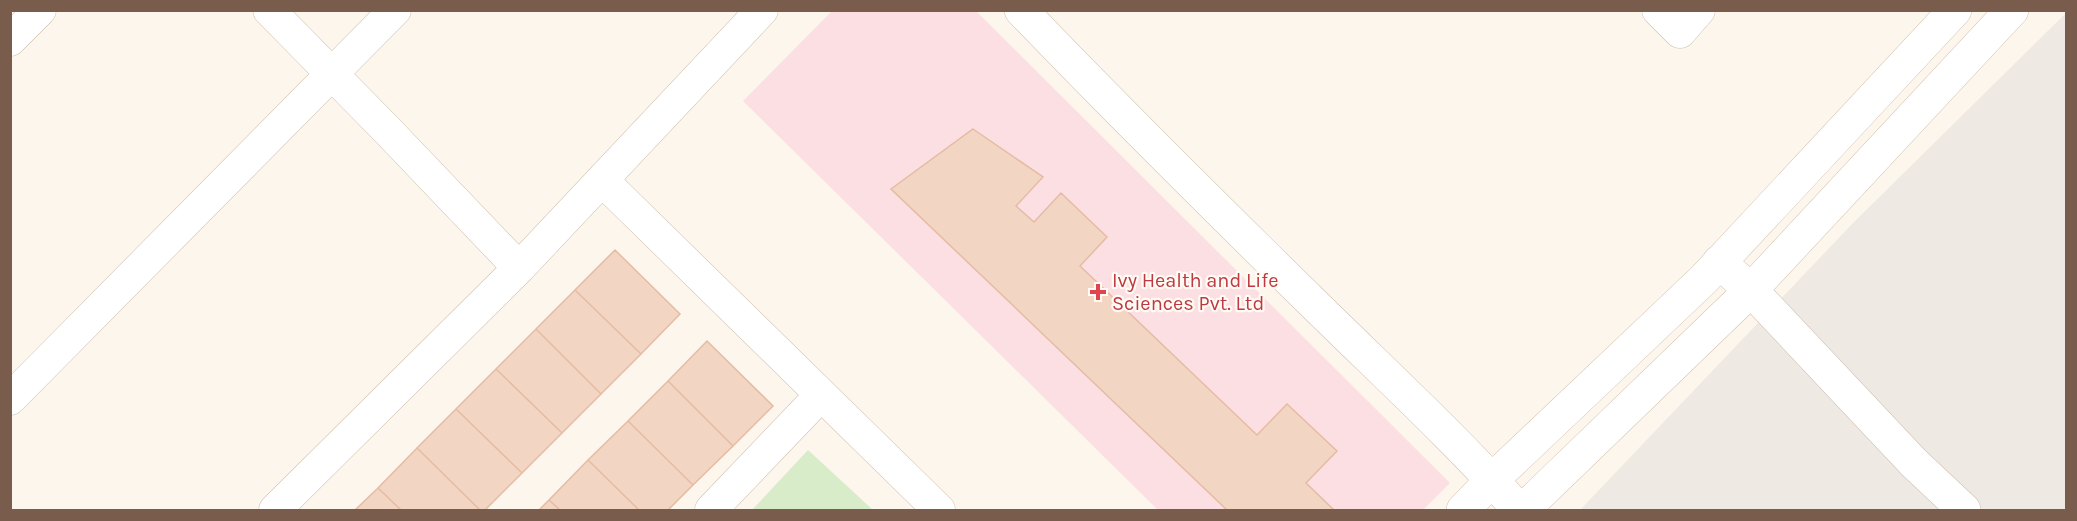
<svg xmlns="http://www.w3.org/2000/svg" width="2077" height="521" font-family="Karla,sans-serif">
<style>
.industrial{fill:#efe9e4}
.medical{fill:#fbdfe3}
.green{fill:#d8ecc9}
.building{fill:#f3d5c3;stroke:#e6bba3;stroke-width:1.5}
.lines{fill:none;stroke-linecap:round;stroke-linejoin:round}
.minor-casing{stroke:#d1beb0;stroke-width:33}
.tertiary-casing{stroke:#d1beb0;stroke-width:34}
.secondary-casing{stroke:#d6c0b0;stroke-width:34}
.minor{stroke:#fff;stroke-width:32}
.tertiary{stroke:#fff;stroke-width:33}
.secondary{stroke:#fff;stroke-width:33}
.health-dot{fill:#e0444e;stroke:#fffaf3;stroke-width:2}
.labels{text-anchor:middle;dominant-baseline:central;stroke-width:4.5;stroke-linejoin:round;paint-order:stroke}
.health-label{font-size:20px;fill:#be3a42;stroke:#fffaf3;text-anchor:start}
</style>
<rect width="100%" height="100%" fill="#fdf6ec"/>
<path class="industrial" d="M2066,13V510H1580L1852,224Z"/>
<path class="medical" d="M832,11H976L1450,483L1423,510H1158L743,101Z"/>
<path class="green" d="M808,450L873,510H752Z"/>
<path class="building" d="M973,129L1043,177L1016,206L1034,222L1061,193L1107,237L1080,266L1257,435L1287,404L1337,451L1306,483L1334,510H1227L891,189Z
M615,250L680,314L641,354L575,290Z
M575,290L641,354L601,394L536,329Z
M536,329L601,394L562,433L496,369Z
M707,341L773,406L733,446L668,381Z
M496,369L562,433L522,473L456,409Z
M668,381L733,446L693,485L628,421Z
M456,409L522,473L485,510H480L417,448Z
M628,421L693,485L668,510H639L588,460Z
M417,448L480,510H401L378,488Z
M588,460L639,510H560L549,500Z
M378,488L401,510H355Z
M549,500L560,510H539Z"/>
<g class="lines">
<g class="minor-casing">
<path id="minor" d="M269,10L388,131L519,268
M1658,10L1680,32L1699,10
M10,40L40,10
M602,180L939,510
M10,399L395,10
M275,510L519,268L762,10
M711,510L821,395"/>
</g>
<g class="tertiary-casing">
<path id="tertiary" d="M1021,10C1117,110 1215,207 1314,304C1383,372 1455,438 1519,510
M1719,262L1751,290L1914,463L1964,510"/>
</g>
<g class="secondary-casing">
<path id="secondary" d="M1463,510L1492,480L1704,279L1955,10
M1523,510L1751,290L2012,10"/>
</g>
<use href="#minor" class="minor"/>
<use href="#tertiary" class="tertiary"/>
<use href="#secondary" class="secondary"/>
</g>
<path class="health-dot" d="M1095 283h6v6h6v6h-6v6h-6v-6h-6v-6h6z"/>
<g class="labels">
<g class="health-label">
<text x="1112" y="280">Ivy Health and Life<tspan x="1112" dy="23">Sciences Pvt. Ltd</tspan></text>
</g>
</g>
<rect width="2077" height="521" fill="none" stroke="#7a5c4d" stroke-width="24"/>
</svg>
